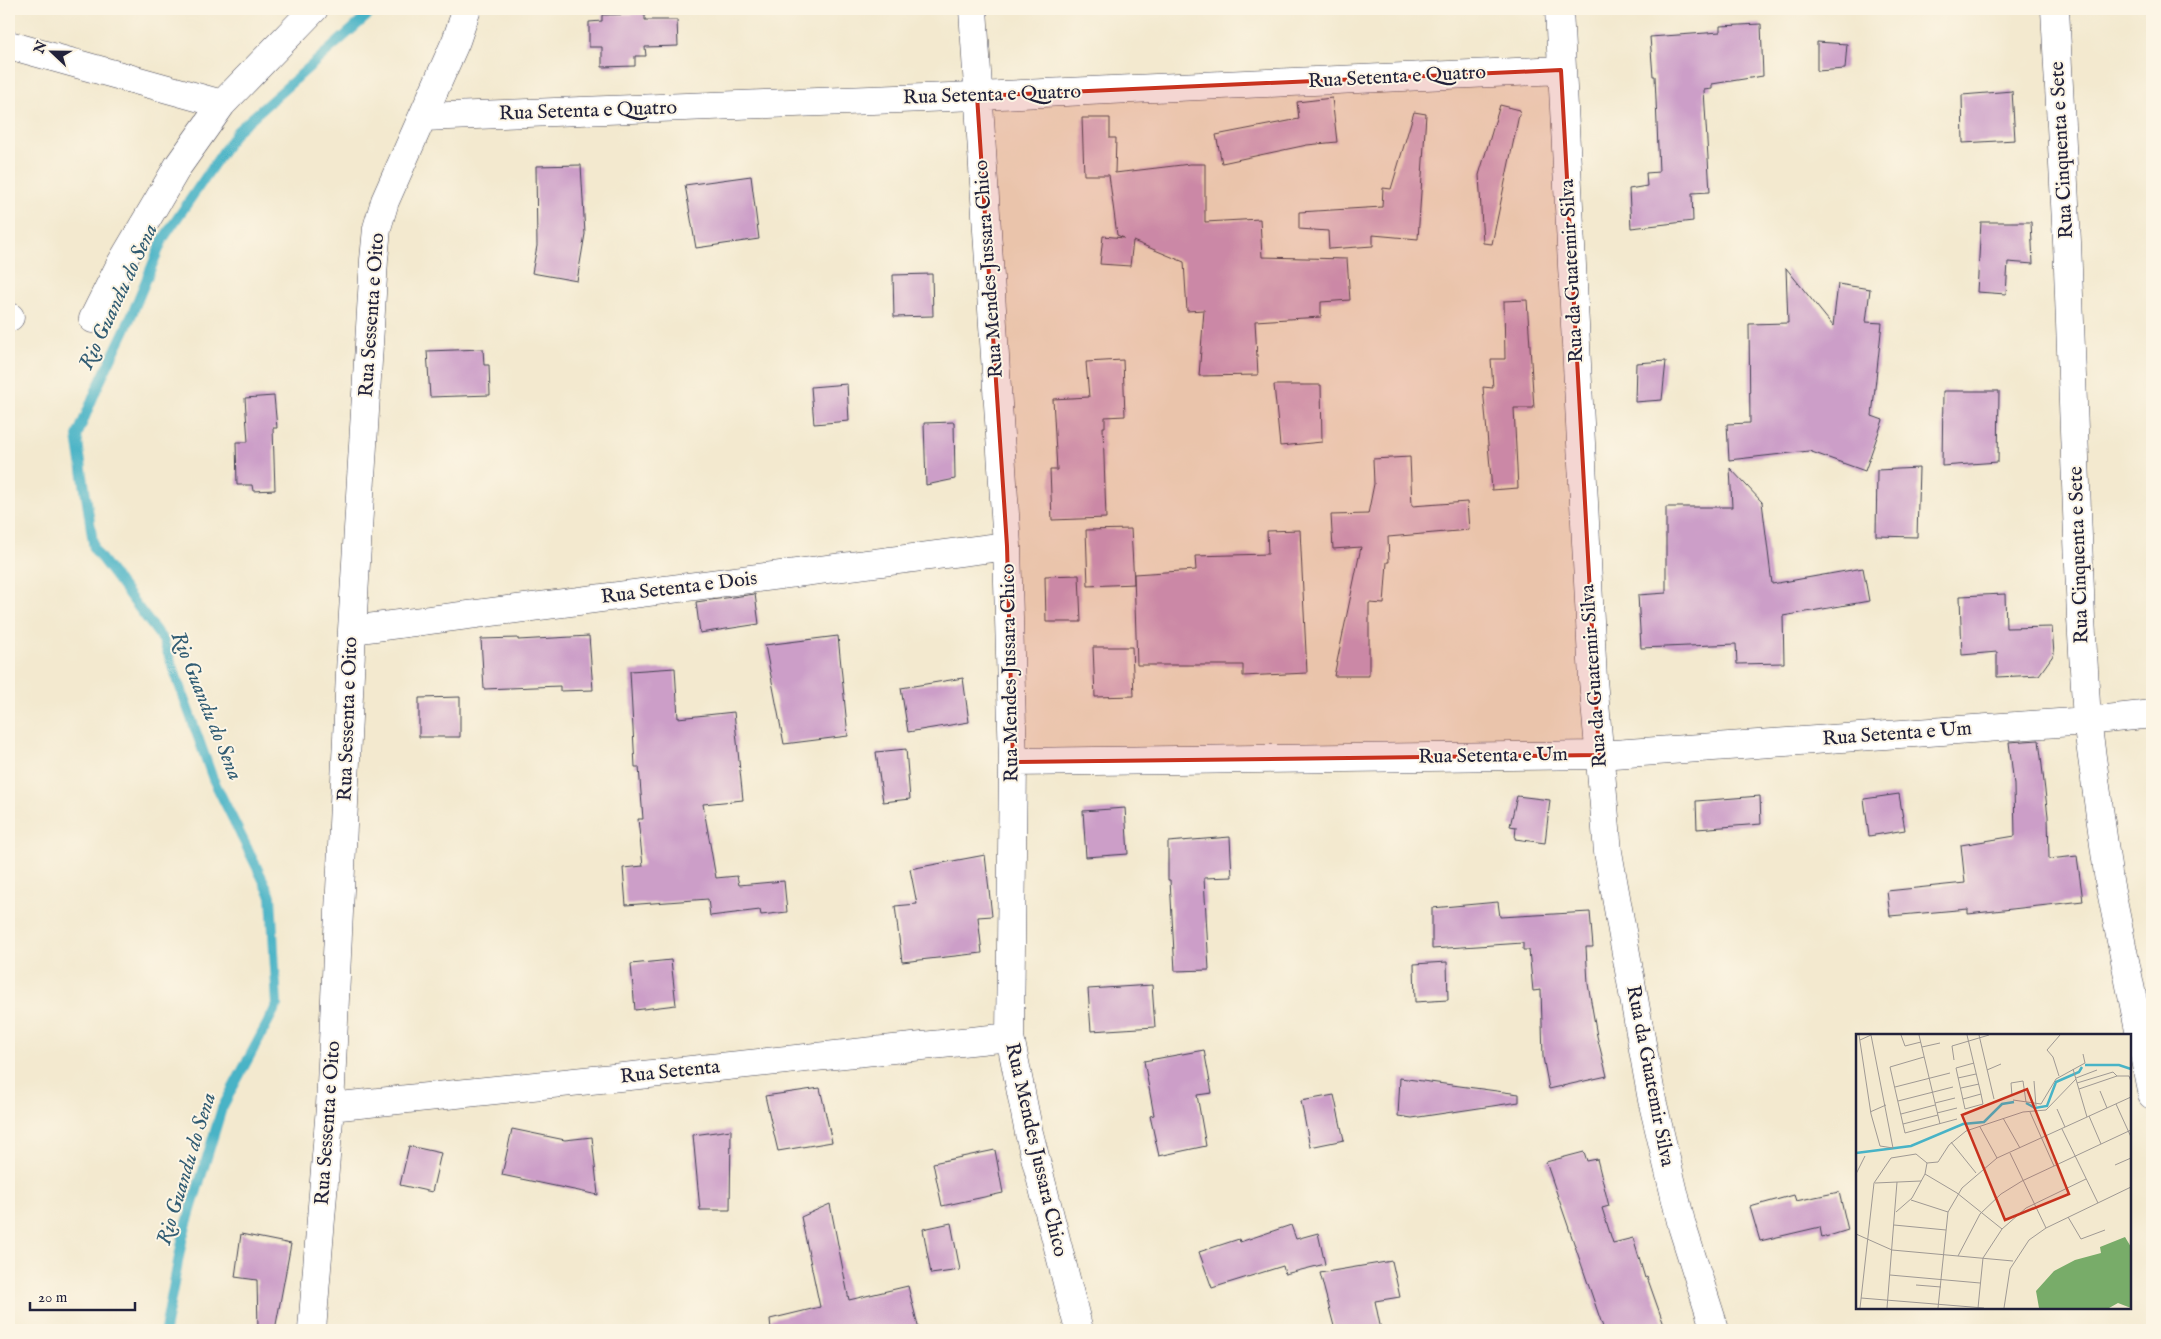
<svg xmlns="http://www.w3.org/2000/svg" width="2161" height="1339" font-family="'IM FELL English',serif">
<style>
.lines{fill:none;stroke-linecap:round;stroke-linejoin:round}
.stream{stroke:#48b3c6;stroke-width:10}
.building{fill:#cc9ec8}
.street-casing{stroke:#414051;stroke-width:29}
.street{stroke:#fff;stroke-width:28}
.marked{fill:#c8321e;fill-opacity:0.2;stroke:#c8321e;stroke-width:4;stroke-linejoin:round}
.labels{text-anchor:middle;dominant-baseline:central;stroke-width:4;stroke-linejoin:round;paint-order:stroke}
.street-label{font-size:20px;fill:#22223b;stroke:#fcf5e5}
.water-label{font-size:21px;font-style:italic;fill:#315c73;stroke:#fcf5e5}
.inset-river{fill:none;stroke:#48b3c6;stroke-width:2.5}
.inset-road{fill:none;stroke:#9f9994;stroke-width:1}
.view{fill:#c8321e;fill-opacity:0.15;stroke:#c8321e;stroke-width:2.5}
.inset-edge{fill:none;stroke:#22223b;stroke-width:2.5}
</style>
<rect width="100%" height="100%" fill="#fcf5e5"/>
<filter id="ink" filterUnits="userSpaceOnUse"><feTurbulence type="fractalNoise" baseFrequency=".02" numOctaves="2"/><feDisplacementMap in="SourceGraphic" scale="10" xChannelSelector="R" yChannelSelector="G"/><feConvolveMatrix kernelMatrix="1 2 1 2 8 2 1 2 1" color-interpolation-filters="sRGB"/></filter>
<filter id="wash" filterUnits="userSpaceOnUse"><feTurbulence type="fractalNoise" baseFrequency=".0096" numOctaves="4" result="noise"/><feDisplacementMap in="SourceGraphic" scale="20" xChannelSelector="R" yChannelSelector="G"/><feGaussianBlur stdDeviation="1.12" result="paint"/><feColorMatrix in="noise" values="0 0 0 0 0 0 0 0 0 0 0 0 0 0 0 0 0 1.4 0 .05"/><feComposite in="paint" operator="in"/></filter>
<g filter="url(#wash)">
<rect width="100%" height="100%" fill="#f3e9cf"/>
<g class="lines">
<path class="stream" d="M165,1330L183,1236L222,1108L277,1005L271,896L213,779L163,640L94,549L77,436L97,388L130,319L163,239L237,131L375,9"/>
</g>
<g id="blocks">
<path class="building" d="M645,14V20H677L678,46L645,47L646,56H635V66L602,67V47H589V22L602,21V15Z
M1761,24L1763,76L1712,84V89L1704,90L1710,192L1692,193L1693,221L1631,228L1629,189L1647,186L1646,173L1659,172L1655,76H1653L1650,37L1720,32V26Z
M1817,42L1847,44L1845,69L1817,71Z
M2012,91L2015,140L1963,143L1962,95Z
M1332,98L1337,142L1307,145L1222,163L1216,135L1299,119L1297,102Z
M1500,105L1520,110L1492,244L1483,243L1479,175Z
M1414,112L1426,114L1418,239L1373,235V246L1329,249L1328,231L1299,229V212L1382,207L1383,188L1391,189Z
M1082,118H1110V138H1116L1115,173L1190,164H1205V222L1260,219L1262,257L1347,259L1350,300L1321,302V317L1255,321L1258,375L1199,376L1204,310L1187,311L1184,262L1133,241L1130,266L1100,264L1103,236L1124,238L1117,235L1109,175H1084Z
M581,165L585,234L577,281L532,273L537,246L536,166Z
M751,176L759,239L696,248L685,185Z
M1981,222H2031L2033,264L2008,262L2006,294L1977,292Z
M1786,268L1833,326L1838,284L1870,289L1866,322L1882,323L1872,416L1883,420L1865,471L1809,451L1729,460L1727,424L1750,423L1749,324L1788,323Z
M932,274L933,316L894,317L893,275Z
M1527,300L1534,408H1514L1518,488L1492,490L1483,387L1493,388L1491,359H1505L1504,301Z
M483,349L484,365H489L490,395L430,397L427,351Z
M1123,360L1125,416L1105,417V427H1103L1106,518L1052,520L1050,470H1057L1053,399L1089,397L1086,362Z
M1666,361L1662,400L1635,402L1636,363Z
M847,384L849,421L814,424L811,387Z
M1274,385H1321L1322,442L1280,446Z
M1943,391H1999L1998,462L1942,466Z
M274,396L277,428H273L275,490L253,491L252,485H237L236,442H248L245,398Z
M954,422L955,479L926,485L924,423Z
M1410,457L1412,506L1467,502L1469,530L1388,537L1389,562H1387L1384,604L1369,603V676H1334L1361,547L1333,549L1331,515L1368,514L1374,484L1373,459Z
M1730,468L1762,502L1772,584L1863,568L1869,601L1783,616L1784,663L1737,664L1736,644L1641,648L1638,595L1666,593V507H1732Z
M1919,468L1917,537L1876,536L1877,470Z
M1131,529L1134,584L1088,586L1086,530Z
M1300,530L1307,673L1243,676V665H1137L1134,574L1196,570L1195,556L1268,554L1267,531Z
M1079,575L1081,622H1046L1045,576Z
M755,594L759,624L700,633L696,602Z
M2005,594L2006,628L2052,627L2054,654L2039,675L1997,677V652L1962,655L1960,596Z
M589,636L593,690L560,691V686L484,689L481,639L518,638V640Z
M838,636L848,736L784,744L765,645Z
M1093,647H1132L1134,696L1095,697Z
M675,668L678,718L734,712L743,800L703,804L716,878L737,876L739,885L784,881L787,912L761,915L760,910L710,916L708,899L626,905L623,868L643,866L638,819H643L639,767H635L630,671Z
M963,678L969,722L908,732L901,688Z
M460,697V737H419V698Z
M2039,740L2048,816L2049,859L2077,856L2083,901L1968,914V909L1890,916L1887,891L1965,883L1961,845L2015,836L2014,785L2009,742Z
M906,749L910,799L883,802L876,752Z
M1899,794L1905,830L1869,836L1864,799Z
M1517,796L1550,800L1545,843L1515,839L1516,827L1510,826Z
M1760,796L1761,824L1697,829L1696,801Z
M1125,808L1128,854L1086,857L1083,811Z
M1230,837L1232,877L1204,878L1209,970L1175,971L1170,880H1168V842Z
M985,855L992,916L978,917L982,953L902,962L895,906L917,904L910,869Z
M1498,902L1500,917L1590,912L1593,947H1586L1588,984L1597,1036L1607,1076L1549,1089L1543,1057L1541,990L1533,991L1529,950H1523V943L1432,949V908Z
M671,960L676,1005L635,1010L631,964Z
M1447,962L1448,1000L1415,1002L1414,964Z
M1152,985L1155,1027L1091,1031L1088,989Z
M1204,1050L1212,1093L1197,1095L1206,1146L1159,1156L1150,1116L1154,1115L1144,1061Z
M1400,1078L1519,1094V1102L1412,1118L1398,1116Z
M820,1088L832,1142L778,1151L765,1096Z
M1334,1095L1344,1140L1310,1147L1301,1101Z
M512,1129L565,1140L592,1137L598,1195L502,1175Z
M731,1130L730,1210H700L693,1135Z
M409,1146L441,1153L432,1192L400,1185Z
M995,1150L1003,1193L942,1206L933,1163Z
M1584,1152L1587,1161L1597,1159L1609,1206L1602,1208L1613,1243L1633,1238L1645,1278L1647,1277L1664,1325L1648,1330H1604L1546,1162Z
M1839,1192L1848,1230L1822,1238L1820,1227L1760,1241L1750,1207L1794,1195L1796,1201Z
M830,1204L849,1300L908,1286L919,1330H771L770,1319L820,1307L801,1217Z
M951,1223L960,1270L931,1274L923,1229Z
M1291,1225L1296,1239L1318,1233L1325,1264L1285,1274L1283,1266L1212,1288L1199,1252L1239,1239L1240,1242Z
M241,1234L291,1244L275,1330H258L257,1280L235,1277Z
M1392,1261L1400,1297L1375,1301L1381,1330H1335L1320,1273Z"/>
</g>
</g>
<g filter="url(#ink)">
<use href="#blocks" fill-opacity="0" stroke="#414051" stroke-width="1"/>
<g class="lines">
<g class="street-casing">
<path id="street" d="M973,9L1007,546L1013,762L1010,1037L1029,1133L1079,1330
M1559,9L1593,680L1608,852L1652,1100L1682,1226L1715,1330
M2055,9L2067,242L2081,618L2087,721L2109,881L2152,1095
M9,45L222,104
M423,117L977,96L1561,70
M9,317H10
M93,319L121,263L157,202L178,166L222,104L314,9
M352,630L1007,546
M1013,762L1599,755L2087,721L2152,714
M330,1107L1010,1037
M312,1330L330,1107L352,630L374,260L377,228L385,201L456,41L467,9"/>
</g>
<use href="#street" class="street"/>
</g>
</g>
<path class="marked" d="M1561,70L1599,755L1013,762L1007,546L977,96Z"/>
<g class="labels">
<g class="street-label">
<text transform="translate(1397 77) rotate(-3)">Rua Setenta e Quatro</text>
<text transform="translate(992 95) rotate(-2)">Rua Setenta e Quatro</text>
<text transform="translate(588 111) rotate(-2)">Rua Setenta e Quatro</text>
<text transform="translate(2062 150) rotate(-93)">Rua Cinquenta e Sete</text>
<text transform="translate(989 269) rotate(-94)">Rua Mendes Jussara Chico</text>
<text transform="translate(1572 271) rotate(-93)">Rua da Guatemir Silva</text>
<text transform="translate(372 315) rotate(-86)">Rua Sessenta e Oito</text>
<text transform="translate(2079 555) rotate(-92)">Rua Cinquenta e Sete</text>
<text transform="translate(679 588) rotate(-7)">Rua Setenta e Dois</text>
<text transform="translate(1010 673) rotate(-91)">Rua Mendes Jussara Chico</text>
<text transform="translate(1594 676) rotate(-94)">Rua da Guatemir Silva</text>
<text transform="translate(348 719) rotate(-88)">Rua Sessenta e Oito</text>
<text transform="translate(1897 734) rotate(-4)">Rua Setenta e Um</text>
<text transform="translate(1493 756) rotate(-1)">Rua Setenta e Um</text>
<text transform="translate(670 1072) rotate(-6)">Rua Setenta</text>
<text transform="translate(1650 1076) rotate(79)">Rua da Guatemir Silva</text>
<text transform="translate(328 1123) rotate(-86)">Rua Sessenta e Oito</text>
<text transform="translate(1036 1150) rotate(77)">Rua Mendes Jussara Chico</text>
</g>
<g class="water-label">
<text transform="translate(119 297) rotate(-65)">Rio Guandu do Sena</text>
<text transform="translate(206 706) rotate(68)">Rio Guandu do Sena</text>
<text transform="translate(187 1169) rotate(-73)">Rio Guandu do Sena</text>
</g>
</g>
<g transform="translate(1856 1034)">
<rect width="275" height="275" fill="#f3e9cf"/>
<path d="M269,203L275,213V274L262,269L253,274H183L180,257L198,237L219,226L245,219L244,213Z" fill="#78ac69"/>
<path class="inset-river" d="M229,31H263L275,35M170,69L179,74L191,72L200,48L223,38L226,33M0,119L55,112L107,90L128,88L146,70L158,68"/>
<path class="inset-road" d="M3,1L15,80L24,112L37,114L15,1L4,6M45,1L49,12L65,8M63,1L84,90M111,1L125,60L127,70L109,75L100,34L118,29M123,1L138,65M66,13L84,9M68,23L34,33L49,99L101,85M98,26L96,12L133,1M217,35L231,83M131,36L145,30M203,42L197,23L191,16L204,1M102,44L120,40M220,44L241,36M178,47L180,72M221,49L257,38L261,42H273L275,48M39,53L94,39M105,54L123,50M223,55L261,42M244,57L251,74M156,62L155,49L167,47L170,68M107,65L125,60M157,66L185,70L200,45L229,29L227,20M42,67L97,53M79,69L99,64M260,70L275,103M201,75L209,93M14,78L30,71M174,78L198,132M81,79L101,74M45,80L79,71M233,82L245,110M147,84L164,114M47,90L82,81M124,93L141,124M206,95L242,169M95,108L120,139M154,119L190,194M71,129L82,128L93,111L110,97L167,78L190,76L220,45M259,131L275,124M0,140L9,122M69,140L101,159L146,195M19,149L65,147M55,166L92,178M40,178L56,164L69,140L71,129M212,183L225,205L249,196M38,191L90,196M0,200L36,216L157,227M102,222L124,180L145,160L166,147L275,96M34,241L124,249M60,251L85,253M5,264L128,274M4,274L18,149L35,124L60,120L71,129M31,274L41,148M82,274L92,178L106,154L141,124L275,63M122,274L127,224L146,195L170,174L230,145M148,274L154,235L173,206L190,194L275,153"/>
<path class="view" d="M171,55L213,160L149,186L106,81Z"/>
<rect width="275" height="275" class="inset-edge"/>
</g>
<rect width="2161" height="1339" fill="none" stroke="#fcf5e5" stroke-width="30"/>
<g transform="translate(52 52) rotate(292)" stroke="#fcf5e5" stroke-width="4" paint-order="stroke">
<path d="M0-4L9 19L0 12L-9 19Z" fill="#22223b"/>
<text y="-8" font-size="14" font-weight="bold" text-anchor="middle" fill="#22223b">N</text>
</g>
<path d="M30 1302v8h105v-8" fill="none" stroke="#22223b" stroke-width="2.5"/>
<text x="38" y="1302" font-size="15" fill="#22223b" stroke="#fcf5e5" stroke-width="4" paint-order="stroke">20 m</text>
</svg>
